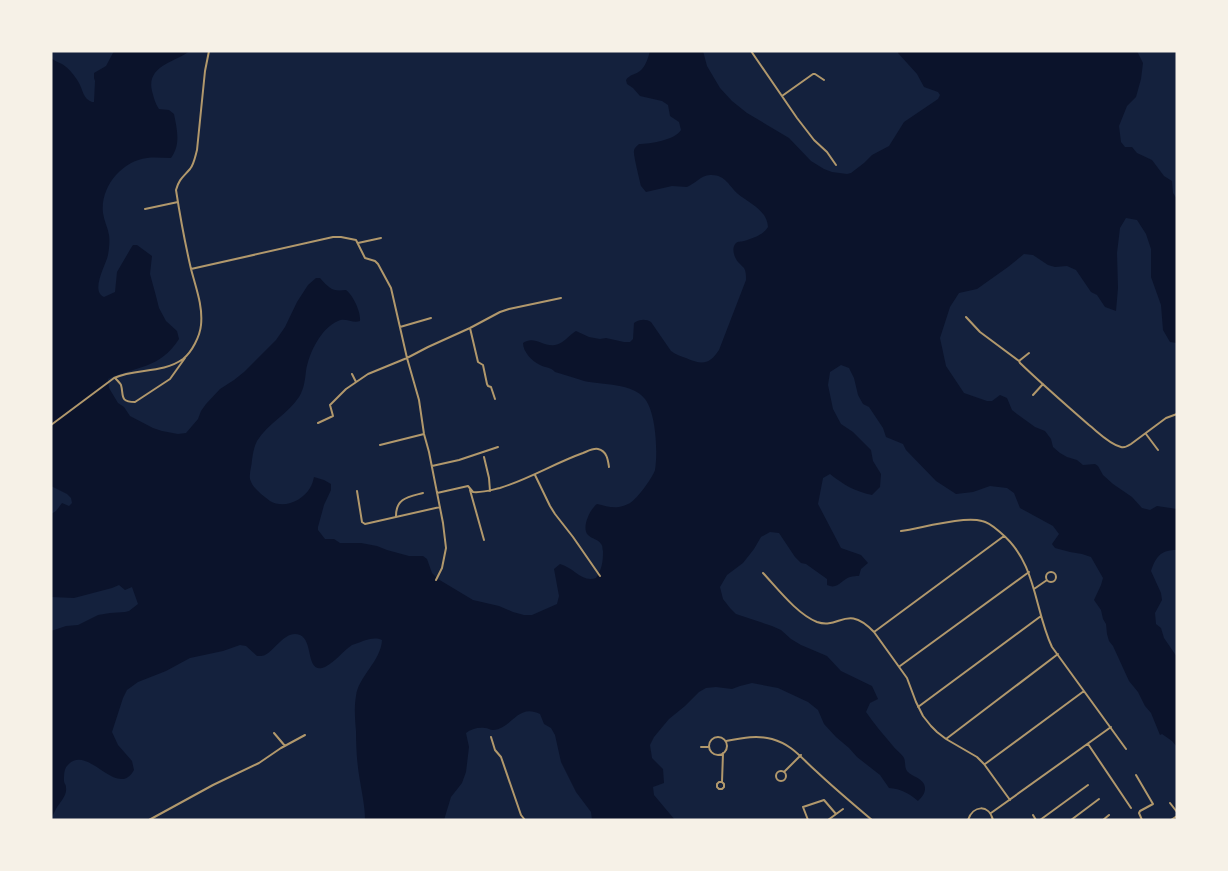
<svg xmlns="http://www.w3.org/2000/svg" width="1228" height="871" font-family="Georgia,serif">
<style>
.water{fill:#0b132b}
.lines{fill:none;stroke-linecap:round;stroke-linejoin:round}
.minor{stroke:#b1986c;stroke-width:2}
</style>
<rect width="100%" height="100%" fill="#14213d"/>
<path class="water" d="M114,51H190C175,62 146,66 152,91C154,98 155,103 159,109L169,110L174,114C177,129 181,145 171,158C163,158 155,157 147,158C122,161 100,187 103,213C104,221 108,228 109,235C110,241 109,249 108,255C106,265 90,291 104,297L115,292L117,272L131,248L133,245H137L152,256L150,274L156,296L159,308L166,321L177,331L179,339C160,369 136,366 108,379L109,388L118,403L124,407L130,416L153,428L162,431L178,434L186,433L198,419L201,411L206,404L220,389L234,380L244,372L276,340L285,327L297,302L308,285L316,278H320C329,288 332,292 346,290C353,295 361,312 360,321C353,324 345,317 338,321C321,328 309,353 306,371C305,380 304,389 299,397C288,414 268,423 257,441C254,447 253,453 252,460C252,465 249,473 250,479C252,486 256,489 261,494C264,496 267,499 270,501C284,509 302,501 310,488C312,485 313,481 314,477L324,480L331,484V490L324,505L318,527V530L325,539H334L340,543H361L377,546L387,550L409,556H423L427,559L432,573L438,579L473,600L499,606L513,612L524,615H532L557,604L559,596L554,569L560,564C573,567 582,583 596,578C602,569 603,562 603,551C602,548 603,546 601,544C598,539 592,539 588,535C581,528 590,509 597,504C606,506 614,509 623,506C624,506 630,503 630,503C637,499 653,477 655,470C658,452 656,413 645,399C633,383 602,385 584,381C575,378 565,375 555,372C551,367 546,368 540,365C532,361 523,352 523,343C534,335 543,347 555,345C563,344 569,335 576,331L589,337L600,339L606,338L624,342H630L633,339L634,323C640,319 646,319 651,322L671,351C676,355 681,356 686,358C702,365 709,365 719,350L746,280C746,276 746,271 744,268C743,267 739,263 738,262C734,257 731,248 736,243C738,241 741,242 744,241C753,238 763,235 768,227C767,210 749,203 738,194C729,186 725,174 710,175C701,175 695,184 687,187L672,186L646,192L641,186C640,181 633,154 634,151C634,148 637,146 639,144C650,144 675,140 681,130L679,122L670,116L668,105L662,101L640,96L633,88L627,84L626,80C630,74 635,75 640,71C646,66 648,58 650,51H703L707,66L720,88L732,101L747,113L789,138L811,161L824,169L832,172L847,174L851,173L864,163L872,155L889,146L904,122L938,99L940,95L938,92L924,87L917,74L898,53L899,51H1137L1143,63L1141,79L1136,97L1127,106L1119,126L1121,142L1125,147H1132L1137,153L1152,160L1164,176L1172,181L1173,193L1177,199V343L1170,342L1163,330L1161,305L1151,277V249L1146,234L1137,220L1126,218L1120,228L1117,253L1118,288L1116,311L1105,307L1097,295L1091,292L1076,270L1067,266L1055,267L1048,265L1033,255L1024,254L1008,267L977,289L959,293L950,307L940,338L946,366L964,393L987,401H992L1000,395L1007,398L1012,410L1017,414L1035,427L1045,431L1051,439L1053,447L1060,453L1067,457L1077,460L1083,465L1095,464L1098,466L1103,475L1113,484L1132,497L1142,508L1150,510L1157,506L1177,509V550C1160,550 1156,557 1151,571L1161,593L1162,600L1155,613L1156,624L1161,628L1164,638L1177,657V747L1172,741L1162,734L1160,735L1151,713L1145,706L1138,692L1129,681L1113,646L1109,641L1107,634L1106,624L1103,619L1101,610L1094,600L1101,585L1103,578L1091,557L1082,554L1070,552L1055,548L1052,544L1059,534L1053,526L1020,508L1014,493L1007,488L990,486L973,492L956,494L936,481L906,450L903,444L886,437L883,428L869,407L863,404L858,395L854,378L849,368L841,365L830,372L828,385L833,409L841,424L853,432L871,450L873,461L881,474L880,487L872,495C854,491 844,485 830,474L823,478L818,504L841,548L861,555L868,563L861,569L859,576C856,576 853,576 850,577C841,580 838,590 827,585V579L806,564L801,563L795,557L779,533L770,532L761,537L754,549L743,563L727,575L720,587L723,599L730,608L736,614L772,626L781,630L791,639L801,645L827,656L841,671L872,686L878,699L870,703L866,712C874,724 884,735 893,746C896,750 902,754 904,758C906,763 904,768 908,772C913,777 920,777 924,784C927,791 923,796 918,801C909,793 901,789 889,788L880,775L857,757L849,748L836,737L824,724L818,710L808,702L778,688L752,683L740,686L732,689L716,687L706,688L699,692L685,706L669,719L654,737L650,745L652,758L663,769L664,783L653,787L654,795L675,820H592L591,812L576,792L561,762L555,735L551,728L544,724L540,714C517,703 512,729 493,730C490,730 488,728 485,728C478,727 471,729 466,733L469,747L466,772L462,783L451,797L444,820H365C365,806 362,794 360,781C357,765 356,748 356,731C355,719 354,707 356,696C358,677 381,661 382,640C375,637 370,639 363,641C360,642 356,644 352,645C343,651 335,662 325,667C305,675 314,641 300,635C286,629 275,650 265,655C264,656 259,656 257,656L246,646L240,645L223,651L190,658L166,671L138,682L127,690L123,698L112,732L118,745L132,761L134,770C117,801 87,741 67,766C64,769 64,776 64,781C65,786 66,783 66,788C67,796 60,802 56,809C54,812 53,816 51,819V631L66,626L78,625L98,615L110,613L125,612L129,611L138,604L132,587L125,590L119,585L112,588L74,598L51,597V514L56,511L62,503L69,506L72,503L71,498L67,494L51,486V58C55,61 58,62 62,64C69,68 75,76 79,83C83,90 83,99 92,102H94L95,81L94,78V73L106,66Z"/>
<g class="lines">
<path class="minor" d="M751,51L797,118L814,140L827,152L836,165
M782,96L813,74H815L824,80
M145,209L178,202
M358,243L381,238
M191,269L333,237H341L356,240L365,258L375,261L378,264L391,288L407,358L419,400L424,434L429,452L443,523L446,548L442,568L436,580
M966,317L980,332L1019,361
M400,327L431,318
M470,328L478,362L483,365L487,384L488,386L491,387L495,399
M1029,353L1019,361L1020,363C1042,384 1066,405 1089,425C1098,432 1109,444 1121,447C1125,448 1128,446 1131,444L1166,418L1177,414
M352,374L356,382
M115,378C117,380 120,383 121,385C124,395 119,402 135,402L170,379L185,358
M1033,395L1043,384
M318,423L333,416L330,405L346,389L368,374L407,358L428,347L470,328L500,312L509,309L561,298
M51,425L114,378C136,368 162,374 183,359C192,352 200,336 201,325C203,306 196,288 191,269C185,243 180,216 176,190C179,179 183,177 190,169C194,164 195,157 197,150L205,71L209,51
M1146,434L1158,450
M380,445L424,434
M484,457L489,478L490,491
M432,466L459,460L498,447
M535,475L550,506L555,514L573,537L600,576
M470,490L484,540
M357,491L362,522L365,524L440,507
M437,493L468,486L473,492C483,493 491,490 500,488C529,479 555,463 583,453C588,451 593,448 598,449C607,451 608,460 609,467
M396,516C396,498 408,497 423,493
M901,531C922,528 963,516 982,521C989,522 995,528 1001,533C1037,563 1034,609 1052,647L1126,749
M1046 577a5 5 0 1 1 10 0a5 5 0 1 1-10 0Z
M763,573C778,589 797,614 817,622C840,630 846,603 874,632L907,678L916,702L923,716L931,726L937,732L946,739L977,757L984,764L1010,800
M1034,589L1047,580
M874,632L1004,536
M900,666L1029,572
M918,707L1041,616
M274,733L285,746
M491,737L495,750L501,757L521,815L525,820
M709 746a9 9 0 1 1 18 0a9 9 0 1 1-18 0Z
M946,739L1058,654
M726,741C742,738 757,735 772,739C793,745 801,758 816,771C834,788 853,804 872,820
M1088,744L1131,808
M701,747H709
M985,764L1084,691
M776 776a5 5 0 1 1 10 0a5 5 0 1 1-10 0Z
M784,772L801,755
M1136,775L1153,804L1140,811L1139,813L1142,820
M722,782H719L717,784V787L719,789H722L724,787V784L722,782L723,753
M1170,803L1177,812
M991,813L1111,727
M1033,815L1036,820
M149,820L213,785L259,763L281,748L305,735
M808,820L803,807L824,800L836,814
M828,820L843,809
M968,820C973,805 989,804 993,820
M1040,820L1088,785
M1071,820L1099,799
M1103,820L1109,815
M1171,820L1177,816"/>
</g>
<rect width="1228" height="871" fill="none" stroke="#f6f1e7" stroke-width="105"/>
</svg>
